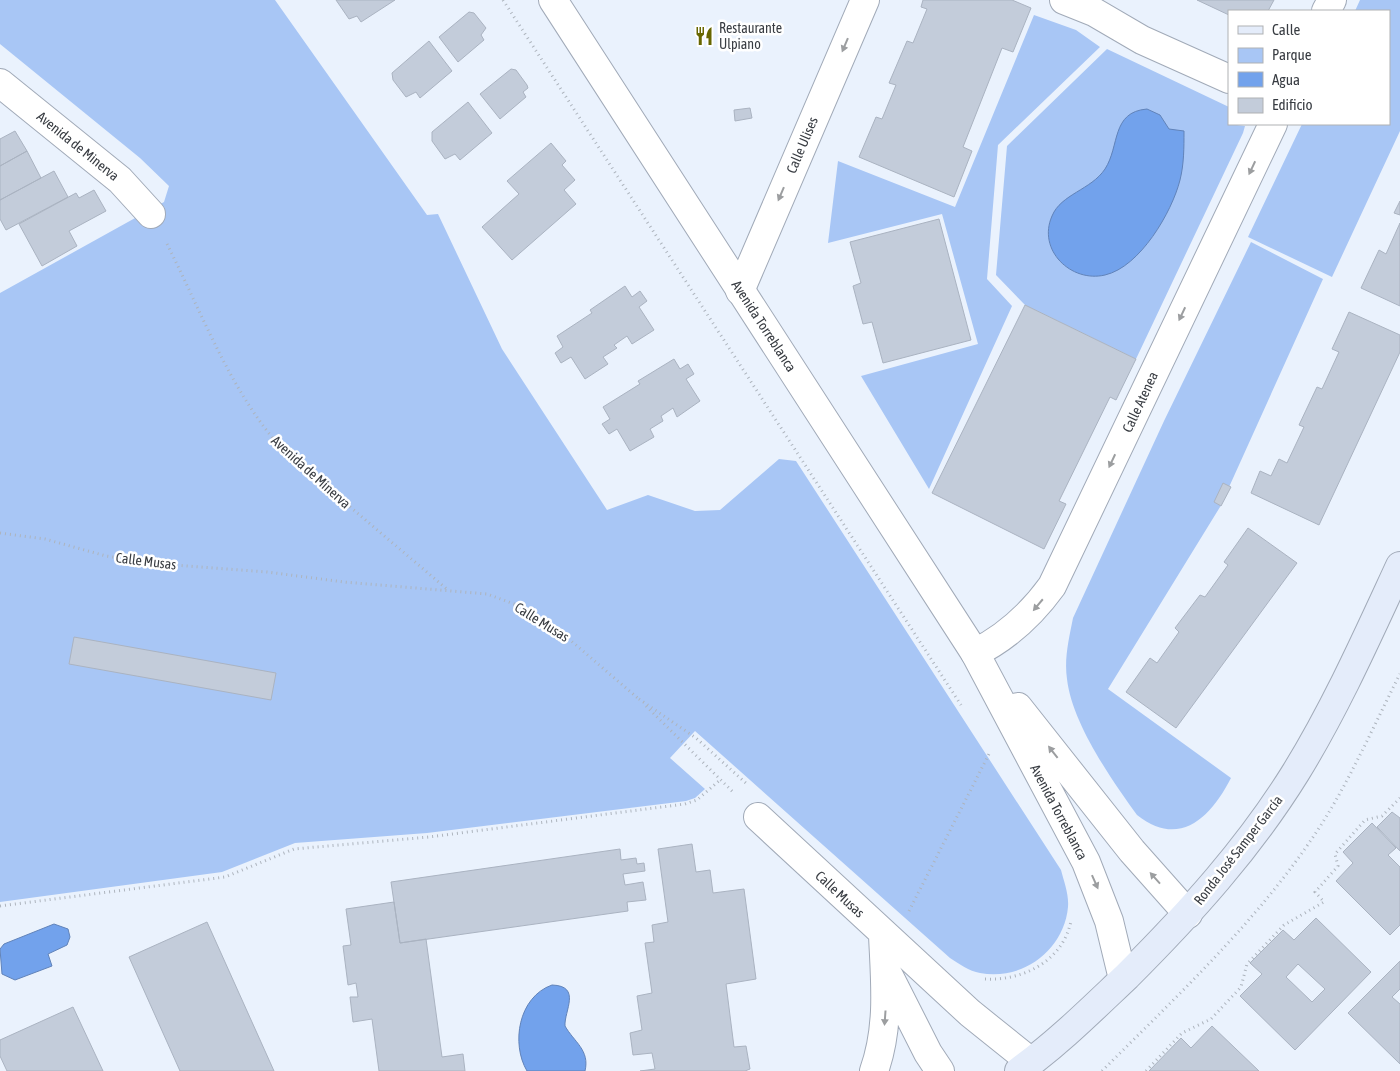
<svg xmlns="http://www.w3.org/2000/svg" width="1400" height="1071" font-family="'Asap Condensed',sans-serif">
<style>
.green{fill:#a8c6f5}
.water{fill:#72a2ec;stroke:#6183b9}
.building{fill:#c3ccda;stroke:#aab3c1;fill-rule:evenodd}
.lines{fill:none;stroke-linecap:round;stroke-linejoin:round}
.minor-casing{stroke:#a1aab8;stroke-width:30}
.tertiary-casing{stroke:#a1aab8;stroke-width:30}
.secondary-casing{stroke:#a1aab8;stroke-width:30}
.path{stroke:#adb4bd;stroke-width:3;stroke-dasharray:1 4;stroke-linecap:butt}
.minor{stroke:#fff;stroke-width:28}
.tertiary{stroke:#fff;stroke-width:28}
.secondary{stroke:#e4ecfa;stroke-width:28}
.oneway{fill:#9c9ea0}
.labels{text-anchor:middle;dominant-baseline:central;stroke-width:5;stroke-linejoin:round;paint-order:stroke}
.poi-label{font-size:14px;fill:#383c42;stroke:#fff;text-anchor:start}
.street-label{font-size:14px;fill:#383c42;stroke:#fff}
</style>
<rect width="100%" height="100%" fill="#eaf2fd"/>
<path class="green" d="M0,0H275L427,215L438,214L502,349L607,510L648,495L695,511L720,510L779,459L796,461L1061,870C1064,882 1069,894 1068,907C1064,950 1023,981 980,973C969,971 959,964 950,958L695,731L670,758L705,789L695,798L686,801L427,833L295,843L222,872L0,902V293L164,202L169,186L140,158L0,44Z
M1360,0H1400V131L1332,277L1248,237L1302,124H1389V11H1355Z
M1034,15L1076,30L1100,47L998,145L987,279L1012,306L929,489L861,376L978,344L942,214L828,243L838,161L955,207Z
M1107,49L1229,107V124L1245,126L1243,133L1136,359L1025,305L996,275L1007,146Z
M1251,242L1323,279L1220,507L1108,689L1231,778C1211,817 1180,849 1137,815C1111,779 1072,723 1067,679C1064,659 1069,638 1073,618L1164,421Z"/>
<path class="water" d="M1147,109L1160,115L1169,129L1184,131C1184,148 1184,164 1180,180C1172,212 1140,267 1105,275C1071,283 1037,250 1052,216C1061,194 1091,190 1105,169C1120,146 1111,112 1147,109Z
M54,924L68,929L70,937L67,945L48,954L52,966L15,980L2,974L0,949L4,944Z
M552,985C582,986 564,1011 565,1026C574,1042 590,1050 585,1071H527C511,1044 518,997 552,985Z"/>
<path class="building" d="M336,0H395L361,22L357,16L349,19Z
M923,0H1012L1031,8L1013,52L1002,48L963,147L972,151L954,197L859,157L876,117L882,119L896,85L889,83L907,41L913,43L927,9L921,7Z
M1197,0H1274L1268,11H1229V15Z
M469,12L474,13L486,28L481,35L484,40L458,62L439,37Z
M429,41L452,71L420,98L416,92L406,97L393,80L392,73Z
M511,69L516,70L527,85L528,88L523,92L526,97L500,119L480,94Z
M468,102L492,133L460,160L455,154L445,159L432,141V132Z
M750,108L752,118L735,121L734,110Z
M15,131L27,151L0,166V139Z
M551,143L566,161L562,165L575,180L564,190L576,204L512,260L482,227L519,194L507,181Z
M27,151L41,178L0,200V166Z
M54,171L68,197L6,230L0,219V200Z
M94,190L106,211L69,231L77,246L42,266L19,224L76,193L79,198Z
M1400,201V215L1394,213Z
M939,219L971,340L883,363L872,322L863,324L853,286L861,283L850,242Z
M1400,223V306L1361,288L1379,250L1386,254Z
M625,286L632,297L640,291L647,301L639,307L654,330L632,344L627,336L614,345L617,348L603,357L608,364L585,379L571,357L561,363L555,353L563,347L557,336L592,313L590,310Z
M1025,305L1136,359L1116,400L1110,397L1059,501L1066,504L1044,549L932,493Z
M1349,312L1400,335V352L1319,525L1251,493L1260,471L1271,476L1279,459L1287,463L1304,427L1299,425L1317,387L1322,389L1339,352L1332,349Z
M674,359L680,369L688,364L694,374L686,379L700,401L677,417L673,408L661,416L663,421L650,429L654,437L630,451L617,429L609,434L602,424L610,419L603,407L640,384L638,381Z
M1223,483L1231,487L1221,506L1214,502Z
M1248,528L1297,563L1176,728L1126,692L1150,658L1157,663L1179,632L1175,628L1200,595L1205,597L1228,565L1224,562Z
M74,637L276,673L271,700L69,664Z
M1392,812L1400,818V851L1377,827Z
M1372,823L1396,848L1388,855L1400,867V925L1390,935L1336,881L1353,863L1343,852Z
M692,844L696,872L710,870L713,893L744,889L756,979L726,984L734,1047L746,1046L750,1069L745,1071H640L655,1069L652,1053L633,1055L630,1033L642,1030L637,996L652,993L645,943L654,942L652,925L668,922L658,849Z
M620,849L621,860L636,858L637,864L644,863L645,871L623,874L625,885L643,882L646,900L627,902L628,911L400,943L391,882Z
M394,902L400,943L426,939L442,1057L463,1054L465,1071H379L372,1019L353,1022L350,997H358L356,983L348,985L343,946L351,945L346,909Z
M1316,918L1371,972L1295,1050L1240,996L1262,974L1250,963L1283,930L1294,940ZM1298,964L1325,989L1312,1002L1286,977Z
M207,922L274,1071H180L129,957Z
M1400,961V989L1392,997L1400,1004V1064L1348,1013Z
M73,1007L103,1071H7L0,1056V1040Z
M1212,1026L1259,1071H1149L1181,1038L1191,1048Z"/>
<g class="lines">
<g class="minor-casing">
<path id="minor" d="M1064,0L1094,12L1142,40L1229,79
M1326,11L1332,0
M0,83L120,180L151,214
M740,291L865,0
M975,653C1007,637 1031,615 1052,586L1273,124
M758,817L970,1013L1031,1062
M889,976L928,1053L940,1071
M874,1071C890,1026 885,981 883,935"/>
</g>
<g class="tertiary-casing">
<path id="tertiary" d="M553,0L975,653L1086,862L1109,921L1123,979
M1018,707L1132,851L1188,914"/>
</g>
<g class="secondary-casing">
<path id="secondary" d="M1019,1071C1058,1043 1092,1009 1127,976C1190,913 1249,848 1296,772C1336,707 1368,635 1400,566"/>
</g>
<path class="path" d="M503,0L961,705
M167,244C202,313 231,393 283,450L448,590
M0,533L45,539L106,556L160,564L267,572L344,582L487,594L525,608L562,633L640,700
M639,699L696,738L748,785
M646,706L734,793
M0,906L225,877L294,849L429,837L685,804L697,800L720,780
M909,911L990,752
M985,979C1023,981 1063,961 1071,921
M1102,1071C1179,994 1261,918 1321,825C1351,778 1374,725 1400,674
M1146,1071L1182,1033L1211,1019L1241,987L1247,964L1284,925L1324,902L1315,892L1338,866L1335,854L1365,820L1382,816L1400,798"/>
<use href="#minor" class="minor"/>
<use href="#tertiary" class="tertiary"/>
<use href="#secondary" class="secondary"/>
</g>
<defs><path id="oneway-solid" d="M-6-.8H1V-3.2L6.5 0L1 3.2V.8H-6Z" transform="scale(1.25)"/></defs>
<g class="oneway">
<use href="#oneway-solid" transform="translate(845 45) rotate(113)"/>
<use href="#oneway-solid" transform="translate(1252 168) rotate(115)"/>
<use href="#oneway-solid" transform="translate(781 194) rotate(113)"/>
<use href="#oneway-solid" transform="translate(1182 314) rotate(115)"/>
<use href="#oneway-solid" transform="translate(1112 461) rotate(115)"/>
<use href="#oneway-solid" transform="translate(1038 605) rotate(130)"/>
<use href="#oneway-solid" transform="translate(1053 752) rotate(-128)"/>
<use href="#oneway-solid" transform="translate(1155 878) rotate(-132)"/>
<use href="#oneway-solid" transform="translate(1095 882) rotate(66)"/>
<use href="#oneway-solid" transform="translate(885 1018) rotate(94)"/>
</g>
<defs>
<g id="restaurant-bare" transform="scale(1.5)"><path d="M-5-6h1v4h1v-4h1v4h1v-4h1v5L-1.5 .5V6h-2V.5L-5-1ZM5-6V6H3V1.5H1.5Q1.5-4 5-6Z" fill="#676600" stroke="#fff" stroke-width="2.5" paint-order="stroke"/></g>
</defs>
<g fill-rule="evenodd">
<use href="#restaurant-bare" x="704" y="36"/>
</g>
<g class="labels">
<g class="poi-label">
<text x="719" y="28">Restaurante<tspan x="719" dy="16">Ulpiano</tspan></text>
</g>
<g class="street-label">
<text transform="translate(802 145) rotate(-67)">Calle Ulises</text>
<text transform="translate(78 146) rotate(39)">Avenida de Minerva</text>
<text transform="translate(764 326) rotate(57)">Avenida Torreblanca</text>
<text transform="translate(1140 402) rotate(-65)">Calle Atenea</text>
<text transform="translate(311 472) rotate(42)">Avenida de Minerva</text>
<text transform="translate(146 561) rotate(7)">Calle Musas</text>
<text transform="translate(542 622) rotate(32)">Calle Musas</text>
<text transform="translate(1059 812) rotate(62)">Avenida Torreblanca</text>
<text transform="translate(1238 850) rotate(-52)">Ronda José Samper García</text>
<text transform="translate(840 894) rotate(43)">Calle Musas</text>
</g>
</g>
<rect x="1228" y="10" width="162" height="115" fill="#ffffff" stroke="#afb1b3"/>
<rect x="1238" y="26" width="25" height="8" fill="#e4ecfa" stroke="#afb1b3"/>
<text x="1272" y="35" font-size="15" fill="#383c42">Calle</text>
<rect x="1238" y="48" width="25" height="15" fill="#a8c6f5" stroke="#afb1b3"/>
<text x="1272" y="60" font-size="15" fill="#383c42">Parque</text>
<rect x="1238" y="72" width="25" height="15" fill="#72a2ec" stroke="#afb1b3"/>
<text x="1272" y="85" font-size="15" fill="#383c42">Agua</text>
<rect x="1238" y="98" width="25" height="15" fill="#c3ccda" stroke="#afb1b3"/>
<text x="1272" y="110" font-size="15" fill="#383c42">Edificio</text>
</svg>
